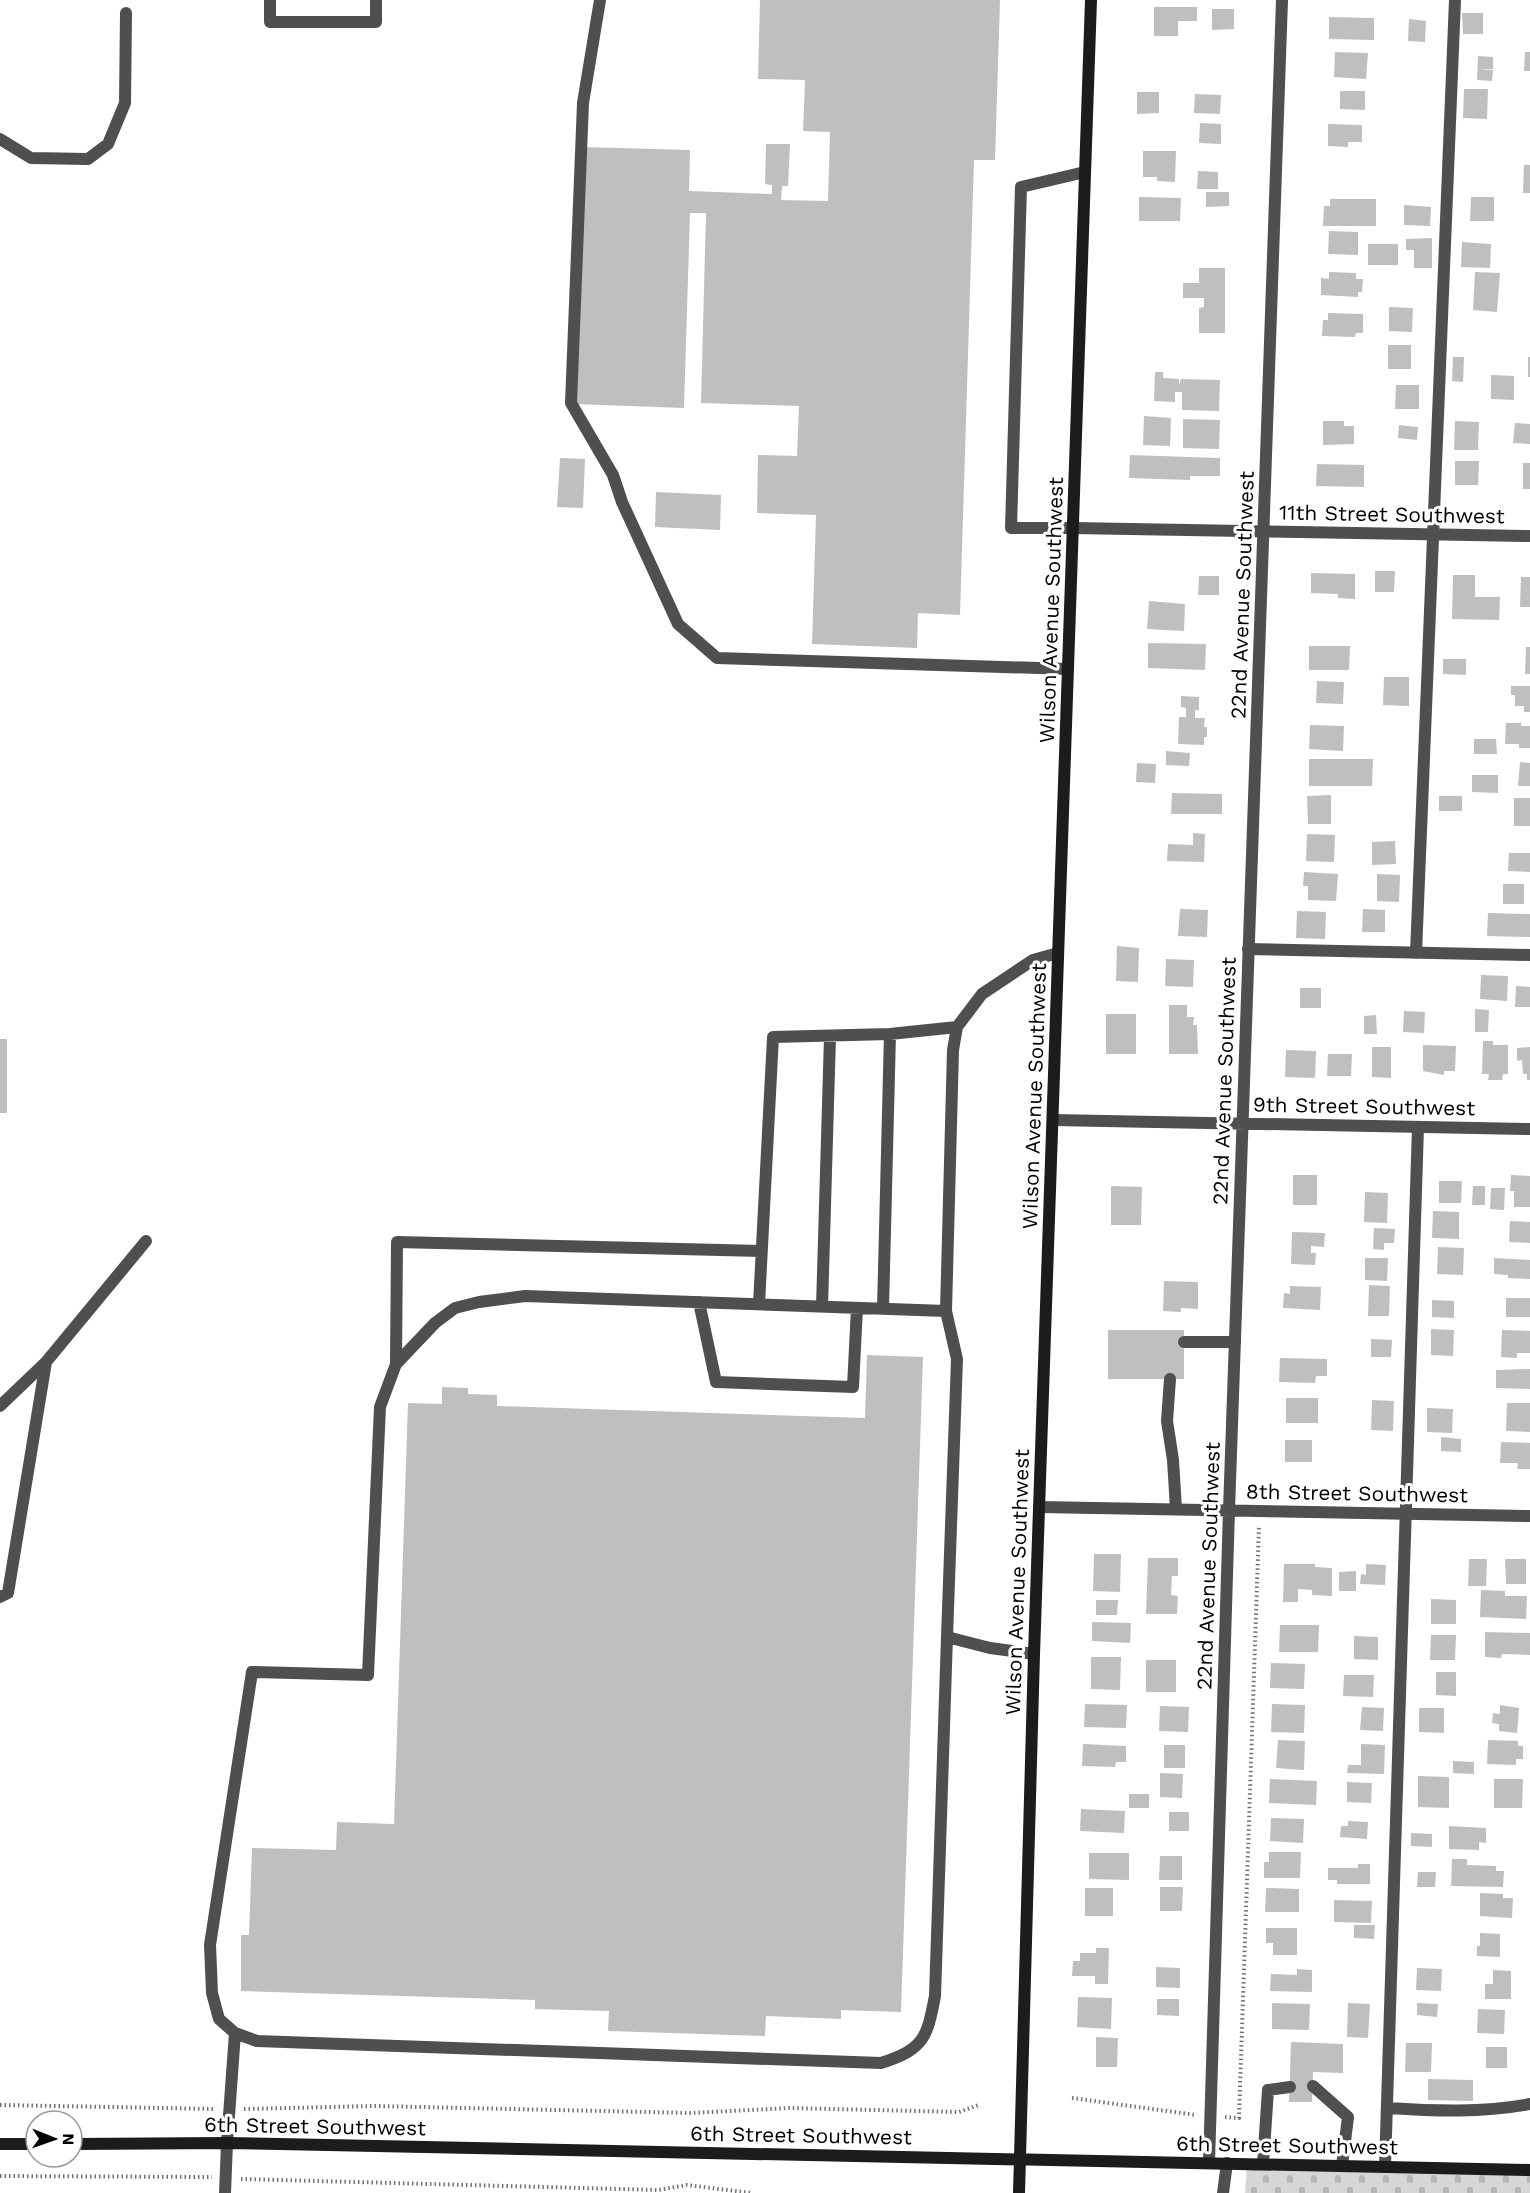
<svg xmlns="http://www.w3.org/2000/svg" width="1530" height="2193" font-family="'Work Sans',sans-serif">
<style>
.cemetery{fill:url(#cemetery-stones)}
.building{fill:#bfbfbf}
.lines{fill:none;stroke-linecap:round;stroke-linejoin:round}
.path{stroke:#717171;stroke-width:4;stroke-dasharray:1.5 3;stroke-linecap:butt}
.lane{stroke:#4f4f4f;stroke-width:12}
.street{stroke:#4f4f4f;stroke-width:12}
.secondary{stroke:#1c1c1c;stroke-width:12}
.labels{text-anchor:middle;dominant-baseline:central;stroke-width:6;stroke-linejoin:round;paint-order:stroke}
.street-label{font-size:21px;fill:#000;stroke:#fff}
</style>
<defs>
<pattern id="cemetery-stones" width="16" height="16" patternUnits="userSpaceOnUse" patternTransform="scale(1.5)"><rect width="16" height="16" fill="#d6d6d6"/><path d="M2 7V4a2 2 0 0 1 4 0v3zM10 15v-3a2 2 0 0 1 4 0v3z" fill="#b6b6b6"/></pattern>
</defs>
<rect width="100%" height="100%" fill="#fff"/>
<path class="cemetery" d="M1247,2164L1530,2170V2193H1245Z"/>
<path class="building" d="M760,0H1000L995,160H974L960,615L918,613L917,648L812,644L816,515L757,513L758,455L797,456L799,406L701,403L706,213H690L684,408L574,404L582,147L690,150L689,191L772,194V185L765,184L766,144H790L788,186H782L781,200L828,201L830,132L803,131L805,80L758,79Z
M1154,7H1197V21H1178V36H1154Z
M1212,9H1234V29L1212,30Z
M1462,13H1483V34H1463Z
M1329,17L1374,18V40L1329,39Z
M1409,19L1426,21L1425,42L1408,41Z
M1335,52L1368,53L1366,79L1334,77Z
M1525,52H1530V71H1524Z
M1478,56L1493,57V69H1480L1493,70L1492,81L1477,80Z
M1464,89H1488L1487,119L1463,118Z
M1340,91H1365V110L1340,109Z
M1137,92H1159V113L1137,114Z
M1195,94L1221,95L1220,114L1194,113Z
M1200,123L1221,124V144L1199,143Z
M1328,124L1362,125V142H1348V147L1328,146Z
M1143,151H1176L1175,182L1157,181V177H1143Z
M1524,165H1530V193H1523Z
M1198,171L1218,172V189H1197Z
M1206,192H1229V206L1206,207Z
M1139,197L1181,198L1180,221H1139Z
M1471,197H1494V221H1470Z
M1330,199H1376V226H1323L1324,206H1330Z
M1404,205L1431,207L1430,226L1404,225Z
M1329,231L1358,232V255L1328,254Z
M1432,238V268H1414V250H1406V239Z
M1462,242L1491,244L1490,268L1461,267Z
M1368,244H1398V265H1368Z
M1199,268H1225V333H1199V308L1204,307V298H1183V283H1199Z
M1329,272L1356,273V279H1363L1362,292H1358V297L1321,295V278L1329,279Z
M1475,272L1500,273L1497,312L1473,310Z
M1389,307L1413,308L1412,332L1389,331Z
M1328,313L1363,314V333H1356L1355,337L1322,336L1323,320H1328Z
M1388,345H1411V369H1388Z
M1453,357H1464L1463,382L1452,381Z
M1528,357H1530V377H1528Z
M1155,372H1163V378L1179,379V385L1181,379L1220,380L1219,411L1182,410V392H1175V402L1154,401Z
M1491,375L1514,376V400L1491,399Z
M1396,385H1419V409H1395Z
M1144,416L1171,418L1170,446L1143,445Z
M1183,419L1220,420L1219,449L1183,448Z
M1323,421H1344V426H1354V444L1323,445Z
M1455,421L1479,422L1478,450H1454Z
M1515,423L1530,424V444L1513,443Z
M1399,425L1418,427L1417,440L1398,438Z
M1130,455L1220,458V476H1190V480L1129,478Z
M560,458L585,459L583,508L557,507Z
M1455,461H1479L1478,485H1455Z
M1523,463H1530V489H1523Z
M1317,464L1364,465V487L1316,486Z
M656,492L721,495L720,530L655,527Z
M1375,571H1395L1394,592H1375Z
M1311,573L1355,574V599L1338,598V594L1311,593Z
M1453,575H1475V597H1500L1499,620L1452,619Z
M1199,576H1219V595H1198Z
M1521,577H1530V607H1520Z
M1149,601L1185,604L1184,631L1147,629Z
M1148,643L1206,644L1205,670L1148,668Z
M1309,646H1350L1349,670H1309Z
M1526,647H1530V674H1525Z
M1443,659H1466V675L1443,674Z
M1384,677H1409V706L1383,705Z
M1317,681L1344,682L1343,704L1316,703Z
M1511,686H1530V712H1524V706H1515V695H1511Z
M1181,696L1199,697V710H1195V718H1205L1204,727H1207V737H1204V745L1178,744L1179,717H1186V708L1181,707Z
M1506,723H1521V726H1530V748H1519V744H1505Z
M1310,725L1344,726L1343,751L1309,749Z
M1474,739H1496L1497,754H1474Z
M1166,751L1190,753L1189,766L1166,765Z
M1309,759H1373L1372,786H1309Z
M1520,762L1530,763V786H1518Z
M1137,763L1156,764L1155,783L1136,782Z
M1472,775H1498V793L1472,792Z
M1172,793L1222,794V814H1171Z
M1331,795V824H1308L1307,796Z
M1439,796H1462V811H1439Z
M1514,798H1530V826H1514Z
M1193,833L1205,834L1204,862L1167,861L1168,844L1193,845Z
M1307,834L1335,835L1334,862L1306,861Z
M1395,841L1396,864L1372,865V842Z
M1509,853H1530V872L1508,871Z
M1304,872L1338,874L1336,901L1308,900V886H1303Z
M1377,874L1400,875L1399,902L1377,901Z
M1503,884H1524V904H1503Z
M1180,909L1208,910L1207,937L1178,936Z
M1363,909L1385,910V932H1362Z
M1297,911L1326,912L1325,939L1296,938Z
M1488,913L1530,914V937L1487,936Z
M1117,946L1139,948L1138,982L1116,981Z
M1166,959L1194,960L1193,987L1165,986Z
M1481,975L1508,976L1507,1001L1480,999Z
M1516,986L1530,987V1007H1515Z
M1300,988H1321V1008H1300Z
M1169,1005H1187V1017H1194L1193,1025H1197L1198,1054H1169Z
M1475,1009L1489,1010L1488,1032H1475Z
M1404,1011L1425,1012L1424,1033L1403,1032Z
M1106,1014H1136V1054H1106Z
M1376,1015L1377,1034H1364V1016Z
M0,1039H7V1113H0Z
M1483,1041H1493V1045H1508V1074H1503L1502,1080H1488L1489,1074H1482Z
M1423,1045L1456,1046L1455,1071H1444V1075L1423,1071Z
M1372,1047H1391V1078L1372,1077Z
M1530,1047V1080H1527V1074H1523L1522,1060L1517,1061V1048Z
M1286,1050L1316,1051L1315,1078L1285,1077Z
M1328,1054H1352L1351,1076H1327Z
M1293,1175H1317V1205H1293Z
M1511,1175L1530,1176V1207H1514V1191H1510Z
M1439,1181H1462L1461,1203H1439Z
M1111,1186L1142,1187L1141,1225H1111Z
M1473,1186H1485V1205H1472Z
M1491,1188H1505L1504,1210L1490,1209Z
M1365,1192L1388,1193L1387,1223L1364,1222Z
M1433,1211L1459,1212V1239L1432,1238Z
M1510,1221L1530,1222V1243L1509,1242Z
M1374,1228L1395,1229L1394,1243H1384V1250L1373,1249Z
M1292,1232L1325,1233L1324,1247L1311,1246V1253H1316L1315,1265L1291,1264Z
M1438,1247L1464,1248L1463,1275L1437,1274Z
M1365,1258H1388L1387,1281L1365,1280Z
M1494,1258L1530,1260V1279L1508,1278V1275L1494,1274Z
M1164,1281L1198,1282V1309L1181,1308V1312L1163,1311Z
M1369,1285L1390,1286L1389,1316H1368Z
M1290,1286L1321,1287L1320,1310L1283,1308L1284,1293L1290,1294Z
M1506,1298H1530V1317H1506Z
M1432,1300L1454,1301V1318L1432,1317Z
M1431,1329L1454,1330L1453,1356L1431,1355Z
M1108,1330H1184V1379H1108Z
M1502,1330L1530,1331V1353H1517V1358L1501,1357Z
M1371,1339L1392,1340L1391,1357H1371Z
M867,1355L923,1357L901,2012L841,2010V2019L766,2016L765,2036L608,2031L609,2011L535,2009V2000L241,1991V1935H249L252,1848L336,1850L337,1822L394,1824L408,1403L442,1404V1387L468,1388V1394L497,1395V1406L865,1418Z
M1280,1358L1327,1359V1376H1316L1315,1383L1279,1382Z
M1530,1369V1389L1496,1388V1370Z
M1286,1398H1318V1423H1286Z
M1372,1400L1394,1401L1393,1431L1371,1430Z
M1507,1403H1530V1432L1506,1431Z
M1427,1408L1453,1409L1452,1433L1427,1432Z
M1441,1437L1461,1439V1452L1441,1451Z
M1285,1440H1312V1462H1285Z
M1501,1442L1530,1443V1469H1517L1518,1463H1500Z
M1094,1554H1121L1120,1592L1093,1591Z
M1148,1558H1178V1576H1172L1171,1595L1178,1596L1177,1614H1146Z
M1469,1559H1487L1486,1586H1468Z
M1505,1559H1526V1584H1506Z
M1284,1564H1315V1567L1332,1568V1596L1312,1595V1590L1298,1589V1602H1283Z
M1366,1564L1386,1565L1385,1585L1360,1584L1361,1574L1366,1575Z
M1356,1571V1591H1339V1572Z
M1481,1590L1505,1591V1596H1527L1526,1619L1480,1617Z
M1431,1599L1456,1600V1624H1431Z
M1096,1600H1118L1117,1615H1096Z
M1092,1622L1131,1623L1130,1643L1092,1641Z
M1280,1625H1319L1318,1652H1279Z
M1485,1632L1530,1633V1655L1502,1654L1501,1658L1485,1657Z
M1431,1635H1456L1455,1660H1430Z
M1354,1636L1378,1637V1660L1354,1659Z
M1091,1657H1121L1120,1690L1091,1689Z
M1146,1660H1176V1692H1146Z
M1271,1663L1305,1664L1304,1689L1270,1688Z
M1436,1672H1456V1696L1436,1695Z
M1344,1675H1374L1373,1697L1343,1696Z
M1085,1704L1127,1705L1126,1728L1084,1727Z
M1272,1704L1305,1705L1304,1733L1271,1732Z
M1500,1705L1519,1708L1517,1733L1499,1731V1724L1492,1723L1493,1713L1500,1714Z
M1160,1706L1189,1707L1188,1732L1159,1731Z
M1362,1707L1384,1708L1383,1731L1360,1730Z
M1419,1708H1444V1733L1419,1732Z
M1278,1740L1305,1741L1304,1770L1276,1768Z
M1488,1740L1518,1741V1746H1523V1759H1516V1765L1487,1764Z
M1083,1744L1126,1746V1762H1116L1115,1767L1082,1766Z
M1361,1744L1385,1745L1384,1774L1347,1773L1348,1765H1361Z
M1164,1745H1185V1768H1164Z
M1453,1761L1474,1762V1774L1453,1773Z
M1160,1773L1183,1774L1182,1798L1160,1797Z
M1418,1776L1449,1777V1808L1418,1807Z
M1270,1779L1317,1781L1316,1805L1269,1803Z
M1494,1779H1523L1522,1808H1494Z
M1347,1782L1372,1783L1371,1803L1347,1802Z
M1129,1794H1149V1808H1129Z
M1081,1809L1125,1811L1124,1833L1080,1831Z
M1169,1812H1189V1831H1169Z
M1271,1818L1304,1819L1303,1843L1270,1841Z
M1348,1821L1368,1822L1367,1839L1340,1837L1341,1826H1348Z
M1449,1826L1486,1828V1843L1479,1842V1850L1449,1849Z
M1411,1833L1432,1834V1847L1411,1846Z
M1269,1852H1301L1300,1878H1264V1862H1269Z
M1089,1853H1129V1880L1089,1879Z
M1160,1856H1182V1880H1159Z
M1452,1859H1467V1865L1496,1866V1871H1504L1503,1887L1451,1886Z
M1358,1864H1370V1884H1337V1880H1328V1868H1358Z
M1418,1872H1436L1435,1887H1417Z
M1160,1887H1183L1182,1911H1160Z
M1085,1888H1113V1916H1085Z
M1266,1888L1299,1889V1912H1265Z
M1480,1893L1503,1894V1898H1513L1512,1918L1480,1916Z
M1334,1900L1372,1901L1371,1923L1334,1922Z
M1354,1925H1375L1374,1939L1354,1938Z
M1266,1928H1297V1955H1273V1943H1266Z
M1480,1933L1500,1934V1957L1477,1956V1946H1480Z
M1096,1948H1109L1108,1984H1095V1976H1072L1073,1961H1080V1953H1096Z
M1156,1967L1180,1968V1988L1156,1987Z
M1417,1968L1442,1969L1441,1991L1416,1990Z
M1297,1969L1312,1970V1992L1270,1991L1271,1974L1297,1975Z
M1493,1970L1511,1971V1999H1485V1984H1493Z
M1078,1997L1112,1998L1111,2029L1077,2027Z
M1157,1999H1179V2016L1157,2015Z
M1272,2003L1310,2004L1309,2030L1272,2029Z
M1348,2003L1370,2004L1368,2038L1347,2037Z
M1417,2003L1438,2004L1437,2017L1417,2015Z
M1478,2009L1505,2010L1504,2034L1477,2033Z
M1096,2037L1118,2038L1117,2067H1096Z
M1291,2042L1343,2044V2073L1313,2072L1312,2102H1289Z
M1406,2043H1432L1431,2072H1405Z
M1486,2047H1507V2068H1486Z
M1428,2079L1473,2080V2101L1428,2100Z"/>
<g class="lines">
<path class="path" d="M1072,2098L1196,2115
M0,2105L215,2109
M244,2109L375,2106L691,2113L790,2108L959,2112L979,2105
M1225,2117L1239,2118L1259,1526
M0,2176L212,2177
M241,2179L658,2190L687,2185L752,2193"/>
<path class="lane" d="M270,0V22H376V0
M600,0L583,103L571,403L613,475L622,502L678,624L717,658L1068,669
M0,139L31,158L88,159L108,144L125,103L126,13
M1073,528H1011L1021,187L1085,172
M1248,949L1530,955
M1416,953L1455,0
M699,1302L716,1382L853,1387L857,1308
M759,1304L773,1037L890,1034L957,1027
M822,1307L830,1037
M883,1309L890,1034
M946,1311L525,1296L479,1302L455,1308L435,1323L396,1364L380,1407L368,1675L252,1672L210,1945L212,1993L219,2019L235,2033L257,2041L881,2063C925,2049 927,2037 935,1996L947,1637
M1184,1342H1235
M396,1364L397,1242L761,1251
M1170,1379L1167,1421L1173,1460L1176,1509
M0,1406L46,1362L146,1241
M0,1597L8,1593L46,1362
M1034,1654L990,1648L947,1637L957,1359L946,1311L953,1050L957,1027L982,994L1033,960L1058,953
M1313,2086L1348,2117L1342,2166
M1387,2108C1435,2111 1482,2113 1530,2104
M227,2143L235,2033
M1263,2164L1268,2090L1290,2087
M1385,2167L1418,1127
M1223,2193L1227,2163"/>
<path class="street" d="M1073,528L1530,536
M1053,1120L1530,1129
M1039,1507L1530,1516
M1209,2163L1229,1510L1282,0
M225,2193L227,2143"/>
<path class="secondary" d="M0,2144H36
M72,2144L227,2143L1530,2170
M1019,2193L1034,1654L1091,0"/>
</g>
<g class="labels">
<g class="street-label">
<text transform="translate(1392 514) rotate(1)">11th Street Southwest</text>
<text transform="translate(1242 595) rotate(-88)">22nd Avenue Southwest</text>
<text transform="translate(1051 610) rotate(-88)">Wilson Avenue Southwest</text>
<text transform="translate(1224 1081) rotate(-88)">22nd Avenue Southwest</text>
<text transform="translate(1034 1096) rotate(-88)">Wilson Avenue Southwest</text>
<text transform="translate(1364 1106) rotate(1)">9th Street Southwest</text>
<text transform="translate(1357 1493) rotate(1)">8th Street Southwest</text>
<text transform="translate(1208 1566) rotate(-88)">22nd Avenue Southwest</text>
<text transform="translate(1017 1582) rotate(-88)">Wilson Avenue Southwest</text>
<text transform="translate(315 2126) rotate(1)">6th Street Southwest</text>
<text transform="translate(801 2135) rotate(1)">6th Street Southwest</text>
<text transform="translate(1287 2145) rotate(1)">6th Street Southwest</text>
</g>
</g>
<g transform="translate(54 2139) rotate(91)"><circle r="28" fill="#ffffff" stroke="#999999" stroke-width="1.5"/>
<path d="M0-4.5L10 22L0 15L-10 22Z" fill="#000000"/>
<text y="-9" font-size="16" font-weight="bold" text-anchor="middle" fill="#000000">N</text>
</g>
</svg>
